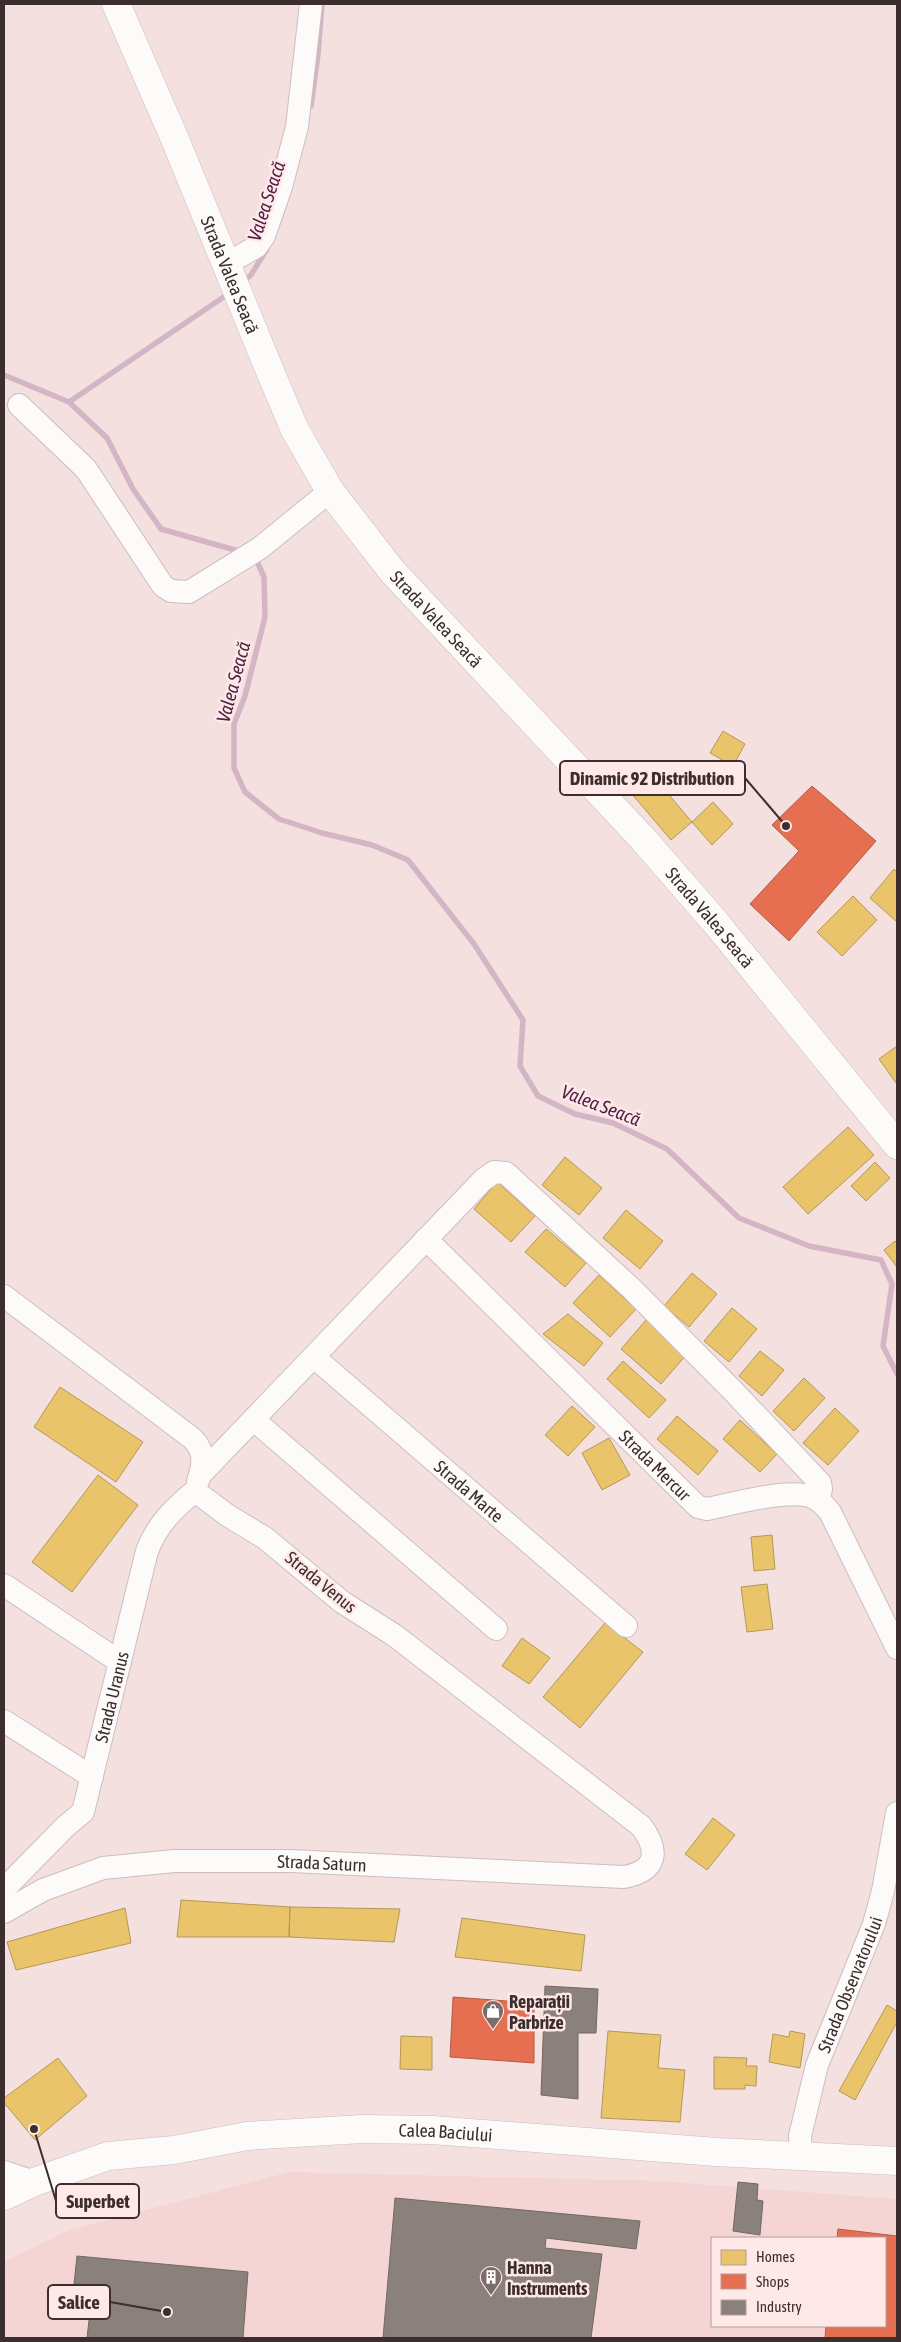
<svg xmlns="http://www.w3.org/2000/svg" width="901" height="2342" font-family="'Asap Condensed',sans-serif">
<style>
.built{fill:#f5d5d4;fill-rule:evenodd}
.homes{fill:#e9c46a;stroke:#b59758}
.shops{fill:#e76f51;stroke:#b45c46}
.industry{fill:#8a817c;stroke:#736865}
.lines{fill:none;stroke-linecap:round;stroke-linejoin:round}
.stream{stroke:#d4b5c6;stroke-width:5.5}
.street-casing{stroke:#cdbebd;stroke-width:24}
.secondary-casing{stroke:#cdbebd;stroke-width:29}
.primary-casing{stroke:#cdbebd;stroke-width:29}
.street{stroke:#fdfafa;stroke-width:22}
.secondary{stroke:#fdfafa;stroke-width:28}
.primary{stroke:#fdfafa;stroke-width:28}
.labels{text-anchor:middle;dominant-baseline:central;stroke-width:5;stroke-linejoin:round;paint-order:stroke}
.street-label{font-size:18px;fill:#3c2e2e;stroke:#ffe9e8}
.poi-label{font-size:18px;font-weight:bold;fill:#3c2e2e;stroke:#ffe9e8;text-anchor:start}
.water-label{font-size:19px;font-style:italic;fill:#502346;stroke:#ffe9e8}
.leader{fill:none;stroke:#3c2e2e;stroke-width:2}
.callout-dot{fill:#3c2e2e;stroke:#ffe9e8;stroke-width:2}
.callout{fill:#ffe9e8;stroke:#3c2e2e;stroke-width:2}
.callout-label{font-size:19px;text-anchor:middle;font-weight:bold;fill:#3c2e2e}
</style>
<rect width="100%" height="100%" fill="#f3e0df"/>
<path class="built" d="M289,2172L659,2181L897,2199V2338H4V2262L67,2231ZM712,2238H885V2326H712Z"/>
<path class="homes" d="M723,731L745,744L733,766L710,753Z
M653,776L692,822L671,840L631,793Z
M713,802L733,824L712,845L692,822Z
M894,869L897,872V922L870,898Z
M853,896L877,920L842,956L817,932Z
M897,1046V1082L896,1083L879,1059Z
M848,1127L874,1155L808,1214L783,1187Z
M565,1157L602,1188L579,1215L542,1185Z
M875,1162L890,1178L866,1201L851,1186Z
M497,1182L535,1216L511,1242L474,1209Z
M626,1210L663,1241L640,1269L603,1238Z
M546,1229L586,1263L565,1287L525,1252Z
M895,1241L897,1244V1267L884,1250Z
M692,1273L717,1294L689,1327L664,1306Z
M599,1275L636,1309L610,1337L573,1303Z
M732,1308L757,1329L729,1362L704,1341Z
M568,1314L603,1343L584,1366L543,1334Z
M647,1319L687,1354L661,1384L621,1349Z
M760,1351L784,1370L762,1396L739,1376Z
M623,1361L666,1400L649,1418L607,1379Z
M804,1378L825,1398L794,1431L773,1411Z
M60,1387L143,1442L116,1482L34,1427Z
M572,1406L595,1427L568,1456L545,1435Z
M835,1408L859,1431L828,1465L803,1443Z
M677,1416L718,1451L698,1475L657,1439Z
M740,1420L777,1454L760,1472L723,1439Z
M609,1438L630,1475L602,1490L582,1453Z
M98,1475L138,1505L72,1592L32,1562Z
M772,1535L775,1569L754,1571L751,1537Z
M767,1584L773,1629L747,1632L741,1587Z
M605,1623L643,1652L580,1728L543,1697Z
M522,1638L550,1658L529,1684L502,1666Z
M713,1818L735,1835L707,1870L685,1854Z
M181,1900L290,1907L289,1937H177Z
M290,1907L400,1909L394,1942L289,1937Z
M125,1908L131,1943L16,1970L7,1942Z
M462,1918L585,1935L581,1971L455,1957Z
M887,2005L897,2011V2022L855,2100L839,2091Z
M608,2031L661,2035L658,2068L685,2070L680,2122L601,2118Z
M790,2031L805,2034L800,2068L769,2062L773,2034L789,2037Z
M401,2036L432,2037V2070L400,2069Z
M714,2057L747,2058L746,2066H757L756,2086L745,2085V2089H714Z
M58,2058L87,2096L35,2140L6,2105L4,2106V2098Z"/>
<path class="shops" d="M812,786L876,841L789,941L750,904L799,851L772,825Z
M453,1997L534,2003V2063L450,2057Z
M838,2229L897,2236V2338H825L826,2326H885V2238H837Z"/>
<path class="industry" d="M545,1986L598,1989L596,2033H578V2099L541,2095Z
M738,2182L758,2184L757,2200L763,2201L760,2235L733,2231Z
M395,2198L640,2221L636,2249L546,2238L545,2248L602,2254L591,2338H383Z
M77,2256L248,2272L243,2338H87L93,2285L74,2284Z"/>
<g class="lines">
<path class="stream" d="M311,106L318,54L322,4
M242,283L251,275L267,249
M4,375L69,402L107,438L133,489L161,529L242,552
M69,402L231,292
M255,557L264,577L265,617L245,696L234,724V768L245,792L279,819L322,833L372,845L408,860L474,944L523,1020L520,1066L538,1096L575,1114L613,1123L667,1149L739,1218L809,1246L881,1260L892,1284L883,1346L897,1374"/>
<g class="street-casing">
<g id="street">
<path d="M226,264L256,247L264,236L281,187L297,127L311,4"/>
<path d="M19,405L86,469L163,586L171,591L189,592L260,548L330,491"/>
<path id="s1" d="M426,1239L698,1507L707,1509C732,1504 789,1488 812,1497C820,1500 825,1506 830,1512L897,1648"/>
<path d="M4,1296L193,1439C205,1451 204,1465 198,1481"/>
<path id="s2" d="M314,1357L626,1626"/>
<path d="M254,1420L496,1629"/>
<path d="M200,1475L483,1180L494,1172L506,1173L632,1289L734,1392L820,1483L821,1489L818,1500"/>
<path d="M4,1585L120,1662"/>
<path d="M4,1721L92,1777"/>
<path id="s3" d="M4,1889L66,1826L83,1812L147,1551C157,1525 173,1509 195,1491"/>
<path id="s4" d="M4,1912L43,1890L103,1868L174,1861H291L624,1877C657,1871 660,1851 641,1826L394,1635L342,1602L265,1538L227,1515L195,1491"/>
<path id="s5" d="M801,2155L800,2136L817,2065L874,1924L883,1891L897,1813"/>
<path d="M4,2172L34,2182"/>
</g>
</g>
<g class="secondary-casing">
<g id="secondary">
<path id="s6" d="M116,4L174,137L272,376L295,430L330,491L392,571L643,839L716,923L897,1145"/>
</g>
</g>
<g class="primary-casing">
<g id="primary">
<path id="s7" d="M4,2196L34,2182L108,2156L174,2150L247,2136L362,2129L432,2130L716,2152L897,2161"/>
</g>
</g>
<use href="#street" class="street"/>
<use href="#secondary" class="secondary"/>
<use href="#primary" class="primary"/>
</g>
<defs>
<g id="shop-pin" transform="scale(1.125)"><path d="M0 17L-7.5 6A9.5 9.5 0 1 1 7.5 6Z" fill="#7c6c6c" stroke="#ffe9e8"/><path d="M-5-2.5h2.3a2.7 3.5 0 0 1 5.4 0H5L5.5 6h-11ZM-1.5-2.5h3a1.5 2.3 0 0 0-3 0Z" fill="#fff"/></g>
<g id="building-pin" transform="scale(1.125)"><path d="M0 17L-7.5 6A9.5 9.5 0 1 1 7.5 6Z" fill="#7c6c6c" stroke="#ffe9e8"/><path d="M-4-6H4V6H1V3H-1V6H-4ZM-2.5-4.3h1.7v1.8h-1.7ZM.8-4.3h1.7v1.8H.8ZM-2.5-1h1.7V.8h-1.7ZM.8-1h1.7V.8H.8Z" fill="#fff"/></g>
</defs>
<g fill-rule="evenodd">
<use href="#shop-pin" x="493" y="2011"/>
<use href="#building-pin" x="491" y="2277"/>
</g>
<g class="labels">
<g class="street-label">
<text stroke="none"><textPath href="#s6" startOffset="294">Strada Valea Seacă</textPath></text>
<text stroke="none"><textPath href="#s6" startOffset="699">Strada Valea Seacă</textPath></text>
<text stroke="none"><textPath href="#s6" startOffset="1104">Strada Valea Seacă</textPath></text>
<text stroke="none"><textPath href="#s1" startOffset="322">Strada Mercur</textPath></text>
<text stroke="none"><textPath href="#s2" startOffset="205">Strada Marte</textPath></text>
<text transform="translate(321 1582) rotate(39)">Strada Venus</text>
<text stroke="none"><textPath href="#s3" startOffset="229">Strada Uranus</textPath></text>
<text stroke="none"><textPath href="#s4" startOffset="328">Strada Saturn</textPath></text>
<text stroke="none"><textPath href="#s5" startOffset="179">Strada Observatorului</textPath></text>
<text stroke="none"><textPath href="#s7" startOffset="451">Calea Baciului</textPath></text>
</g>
<g class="poi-label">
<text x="509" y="2001">Reparații<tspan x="509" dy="21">Parbrize</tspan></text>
<text x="507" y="2267">Hanna<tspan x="507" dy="21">Instruments</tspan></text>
</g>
<g class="water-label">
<text transform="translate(266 201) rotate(-72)">Valea Seacă</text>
<text transform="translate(233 682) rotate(-75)">Valea Seacă</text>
<text transform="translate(601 1105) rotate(21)">Valea Seacă</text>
</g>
</g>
<path class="leader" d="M786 826L745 778M34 2129L56 2201M167 2312L110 2302"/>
<g class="callout-dot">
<circle cx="786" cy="826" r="5"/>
<circle cx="34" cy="2129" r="5"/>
<circle cx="167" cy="2312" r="5"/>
</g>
<g class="callout">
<rect x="560" y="761" width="185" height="34" rx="5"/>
<rect x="56" y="2184" width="83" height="34" rx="5"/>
<rect x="48" y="2285" width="62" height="34" rx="5"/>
</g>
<g class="callout-label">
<text x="652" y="785">Dinamic 92 Distribution</text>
<text x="98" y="2208">Superbet</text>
<text x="79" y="2309">Salice</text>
</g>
<rect width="901" height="2342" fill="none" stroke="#3c2e2e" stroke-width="10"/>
<rect x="711" y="2237" width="175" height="90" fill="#ffe9e8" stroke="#b19e9e"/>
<rect x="721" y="2250" width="25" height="15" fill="#e9c46a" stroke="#b19e9e"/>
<text x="756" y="2262" font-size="15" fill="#3c2e2e">Homes</text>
<rect x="721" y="2274" width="25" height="15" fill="#e76f51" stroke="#b19e9e"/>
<text x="756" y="2287" font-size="15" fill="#3c2e2e">Shops</text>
<rect x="721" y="2300" width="25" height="15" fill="#8a817c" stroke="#b19e9e"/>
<text x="756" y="2312" font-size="15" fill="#3c2e2e">Industry</text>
</svg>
